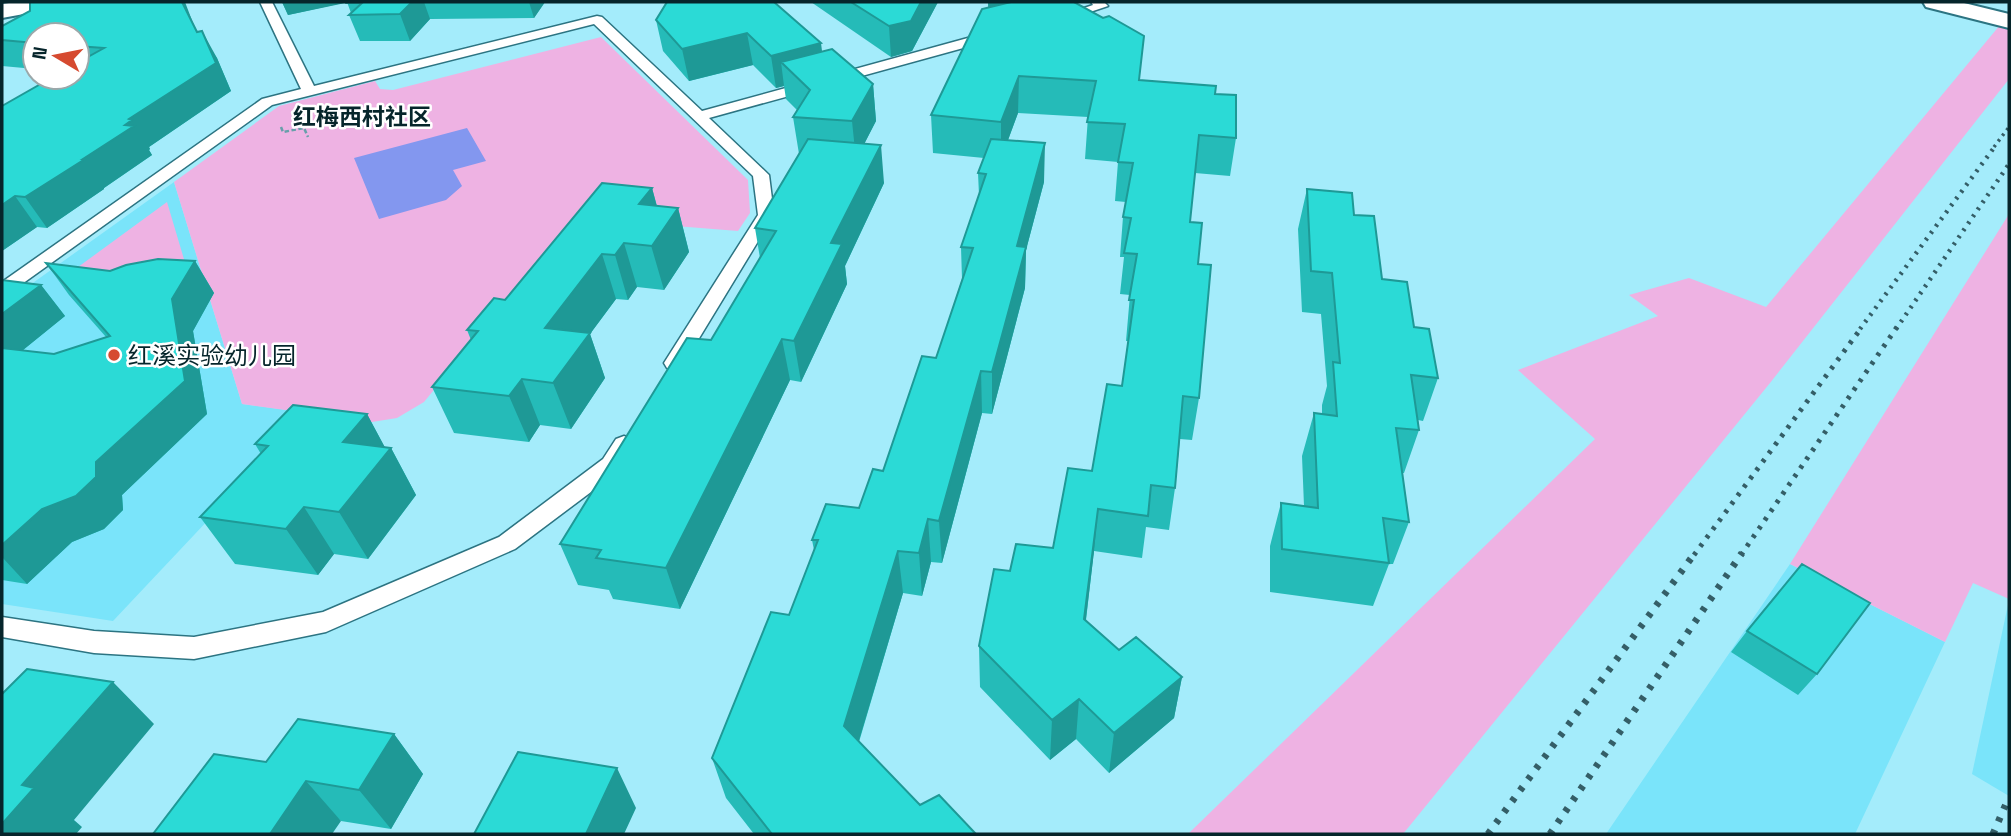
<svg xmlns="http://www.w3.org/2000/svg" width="2011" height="836" font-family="'Space Grotesk','Noto Sans SC',sans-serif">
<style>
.built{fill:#7ae4fa}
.green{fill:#eeb2e3}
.water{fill:#8397ef}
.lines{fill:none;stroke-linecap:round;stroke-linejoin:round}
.service-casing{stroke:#2c7482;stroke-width:3}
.minor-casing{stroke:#2c7482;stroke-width:4}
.primary-casing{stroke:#2c7482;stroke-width:4}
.path{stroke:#679faa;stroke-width:2.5;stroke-dasharray:4.5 2.5;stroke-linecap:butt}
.service{fill:#fff;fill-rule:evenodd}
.minor{fill:#fff;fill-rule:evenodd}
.primary{fill:#fff;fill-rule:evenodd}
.rail-far3{stroke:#345e67;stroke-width:3.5;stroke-dasharray:2.5 4.5;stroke-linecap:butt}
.rail-far2{stroke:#345e67;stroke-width:4.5;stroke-dasharray:2.5 6;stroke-linecap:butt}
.rail-far1{stroke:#345e67;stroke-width:5;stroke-dasharray:3.5 7;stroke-linecap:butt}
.rail{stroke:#345e67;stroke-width:7;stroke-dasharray:4.5 9;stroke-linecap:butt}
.wall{fill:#25bbb8}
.shaded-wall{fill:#1e9996}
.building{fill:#2bdad6;stroke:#1e9996;stroke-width:2}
.poi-dot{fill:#d64a30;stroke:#fff;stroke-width:2.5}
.labels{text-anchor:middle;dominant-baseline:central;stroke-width:5;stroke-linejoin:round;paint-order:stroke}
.far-quarter-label{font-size:23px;font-weight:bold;fill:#06252b;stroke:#fff}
.poi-label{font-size:24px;fill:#06252b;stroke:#fff;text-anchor:start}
</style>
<rect width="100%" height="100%" fill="#a4ecfb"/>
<path class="built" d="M174,182L242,404L309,413L113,621L2,604V305Z
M1790,564L1945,642L1855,834H1606Z
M2009,600V796L1972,774Z"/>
<path class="green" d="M2000,25L2009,27V79L1770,383L1403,834H1188L1595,439L1518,370L1658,316L1629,295L1689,278L1766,307Z
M601,37L748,180L750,213L738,231L575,218L424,402L397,418L372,422L242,404L174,182L279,106L375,81L380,89L393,90Z
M167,202L186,266L149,278L74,270Z
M2009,214V599L1973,583L1945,642L1790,564Z"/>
<path class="water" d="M467,128L486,161L453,170L462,186L446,200L379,219L354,158Z"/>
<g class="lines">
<g class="service-casing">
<path id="service" d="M260,2H272L314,86L597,16L602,17L702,111L986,33L991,32L998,36L996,39L709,118L769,175L774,215L681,368H667L664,363L758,215L753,176L594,24L272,105L8,294L2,295V282L262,99L301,89Z
M1091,2H1104L1108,6L1063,21L1057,17L1093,5Z
M624,436L632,439L635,444L619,471L515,549L326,632L194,659L94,653L2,637V617L94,631L194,637L323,612L499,537L603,459L616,439Z"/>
</g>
<g class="minor-casing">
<path id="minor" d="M16,2H65L62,7L2,18V4Z"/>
</g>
<g class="primary-casing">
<path id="primary" d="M1923,2H1960L2009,14V28L1926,7Z"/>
</g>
<path class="path" d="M281,127L283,132L304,128L308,137"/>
<use href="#service" class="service"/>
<use href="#minor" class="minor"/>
<use href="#primary" class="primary"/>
<path class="rail-far3" d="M1994,147L2009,127"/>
<path class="rail-far2" d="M1860,329L1996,145
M1896,329L2009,164"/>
<path class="rail-far1" d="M1694,555L1862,327
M1741,555L1897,327"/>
<path class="rail" d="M1488,834L1695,553
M1550,834L1742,553
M1993,834L2009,797"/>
</g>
<path class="wall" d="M282,2H545L534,18L430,19L410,41H360L349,15L351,13L347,2L288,15Z
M667,2L822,51L873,84L876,121L864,144L884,183L845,266L847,284L801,382L790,380L680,609L613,599L609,590L578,585L560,544L711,340L760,258L755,228L799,154L793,117L797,110L786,99L784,86L776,88L753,65L689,81L663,51L656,20Z
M811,2H938L912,51L891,57Z
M988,2L1140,80L1215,94L1236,138L1230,176L1195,173L1190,222L1198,264L1199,398L1192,440L1180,439L1175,488L1169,530L1146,527L1142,558L1094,551L1086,620L1119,650L1182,677L1174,718L1109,773L1076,739L1050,760L980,687L979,646L1010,571L1053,548L1092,471L1122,386L1128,341H1126L1130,295L1120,294L1124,257H1120L1123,217L1126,202L1115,201L1118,162L1085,159L1088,117L1018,113L1008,140L1044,182L1026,250L1025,288L992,414L982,413L942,563L931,562L922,596L903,593L859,742L920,805L976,834H754L726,798L712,758L789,615L814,550L812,540L859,508L883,471L936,358L962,279L961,247L979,195L978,173L984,158L933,153L931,115L989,8Z
M193,23L197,32L217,58L231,91L149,147L150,149L149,150L152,155L104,188V189L47,228L37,227L2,251V106L77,77V35H35V69L2,66V26Z
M652,188L657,206L678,208L689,252L664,290L637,287L628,300L616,299L590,334L605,378L571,429L540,425L529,442L454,433L432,387L471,340L467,330Z
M1307,189L1354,215L1382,279L1414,327L1438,378L1423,421L1418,420L1419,430L1404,473H1402L1409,522L1393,564H1389L1373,606L1270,592V546L1281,503L1304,506L1302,456L1314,413L1322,414V405L1327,386L1321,314L1302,312L1298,229Z
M195,261L214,293L193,331L207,414L122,495L123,510L104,529L72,542L27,584L2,580V280L41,285L65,316L23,350L54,354L106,337L69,295L46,263L110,271Z
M367,414L385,448H391L416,495L368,559L334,554L318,575L235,564L200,517L261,454L255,444Z
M1747,631L1817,674L1798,695L1731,652Z
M394,734L423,774L391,829L341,821L266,762Z"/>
<path class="shaded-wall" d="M182,2H185L193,23Z
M282,2H350L288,15Z
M412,2H424L430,19L410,41L400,14Z
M529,2H545L534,18Z
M921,2H938L912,51L891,57L889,26Z
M988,2H1041L989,31Z
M202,31L217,58L231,91L149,147L150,149L149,150L152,155L104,188V189L47,228L25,197L83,159L125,125Z
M747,33L753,65L689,81L682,49Z
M821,43L825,75L781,62L784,86L776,88L771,56Z
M1019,76L1018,113L1001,159V122Z
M873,84L876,121L856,160L852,121Z
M1045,143L1044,182L1026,250L1025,288L992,414V372L1017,246Z
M881,145L884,183L845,266L847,284L801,382L794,341L831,243Z
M652,188L663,230L678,208L689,252L664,290L639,204Z
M15,196L37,227L2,251V205Z
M624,243L637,287L628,300L615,255Z
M602,254L616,299L590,334L605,378L571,429L553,383L545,328Z
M195,261L214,293L193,331L207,414L122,495L123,510L104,529L72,542L27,584L2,557V545L96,462L172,299Z
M41,285L65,316L2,367V314Z
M782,339L790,380L680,609L666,568Z
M981,371L982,413L942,563L939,521Z
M522,379L540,425L529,442L509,396Z
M367,414L388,453L391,448L416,495L368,559L339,512L343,442Z
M304,507L334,554L318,575L286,529Z
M1098,509L1094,551L1081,660L1084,619Z
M928,519L931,562L922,596L919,553Z
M898,551L903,593L851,767L844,726Z
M1182,677L1174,718L1109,773L1114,733Z
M113,682L154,724L74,820L82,827L76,834H2V824L22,785Z
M1079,699L1076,739L1050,760L1052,720Z
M394,734L423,774L391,829L359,790Z
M617,768L636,808L624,834H586Z
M306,781L341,821L332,834H270Z"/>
<path class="building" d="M30,2H182L197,32L202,31L216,63L129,119L132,120L125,125L134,126L83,159H85L25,197L15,196L2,205V106L53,77H77V63L104,48L77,46V35H35V43L2,40V26L30,11Z
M348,2H412L400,14L349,15L362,3H347Z
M667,2H774L821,43L771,56L747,33L682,49L656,20Z
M851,2H921L911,21L889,26Z
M1011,2H1074L1103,18L1109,16L1144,36L1139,80L1216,86L1215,94L1236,95V138L1199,135L1190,222L1202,223L1198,264L1211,265L1199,398L1183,396L1175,488L1151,485L1148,516L1098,509L1084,619L1119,650L1136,637L1182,677L1114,733L1079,699L1052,720L979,646L994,569L1010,571L1016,544L1053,548L1068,468L1092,471L1107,384L1122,386L1134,300H1129L1137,254L1124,253L1131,218L1123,217L1133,163L1118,162L1125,124L1087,122L1096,81L1019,76L1001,122L931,115L982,9Z
M832,49L873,84L852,121L793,117L810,90L781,62Z
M808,139L881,145L831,243L842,244L794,341L782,339L666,568L596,558L601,550L560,544L687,338L711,340L776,231L755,228Z
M991,139L1045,143L1017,246L1026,247L992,372L981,371L939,521L928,519L919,553L898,551L844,726L920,805L939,795L976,834H772L712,758L771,612L789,615L818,540H812L826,504L859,508L873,469L883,471L922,356L936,358L973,248L961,247L986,174L978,173Z
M602,183L652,188L639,204L678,208L652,246L624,243L615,255L602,254L545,328L590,333L553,383L522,379L509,396L432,387L478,331L467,330L494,298L505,300Z
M1307,189L1352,193L1354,215L1374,216L1382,279L1407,282L1414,327L1429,329L1438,378L1411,375L1419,430L1396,428L1409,522L1383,518L1389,563L1282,549L1281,503L1318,508L1314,413L1337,416L1333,362L1340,363L1332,273L1311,271Z
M158,259L195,261L172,299L185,381L96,462V477L76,496L42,509L2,545V348L54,354L110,336L46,263L110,271L126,265Z
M2,280L41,285L2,314Z
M293,405L367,414L343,442L391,448L339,512L304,507L286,529L200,517L268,446L255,444Z
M1802,564L1870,603L1817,674L1747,631Z
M27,669L113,682L22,785L34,788L2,824V694Z
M298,719L394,734L359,790L306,781L270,834H153L214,754L266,762Z
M518,752L617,768L586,834H474Z"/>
<circle class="poi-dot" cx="114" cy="355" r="7"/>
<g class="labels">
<g class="far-quarter-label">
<text x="362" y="117">红梅西村社区</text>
</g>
<g class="poi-label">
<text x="128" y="355">红溪实验幼儿园</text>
</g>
</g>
<rect width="2011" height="836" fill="none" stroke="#06252b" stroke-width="7"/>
<g transform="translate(56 56) rotate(280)"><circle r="33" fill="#ffffff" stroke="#9ba8aa" stroke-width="2"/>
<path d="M0-5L12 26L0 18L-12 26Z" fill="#d64a30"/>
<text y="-10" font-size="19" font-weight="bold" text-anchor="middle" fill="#06252b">N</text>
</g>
</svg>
